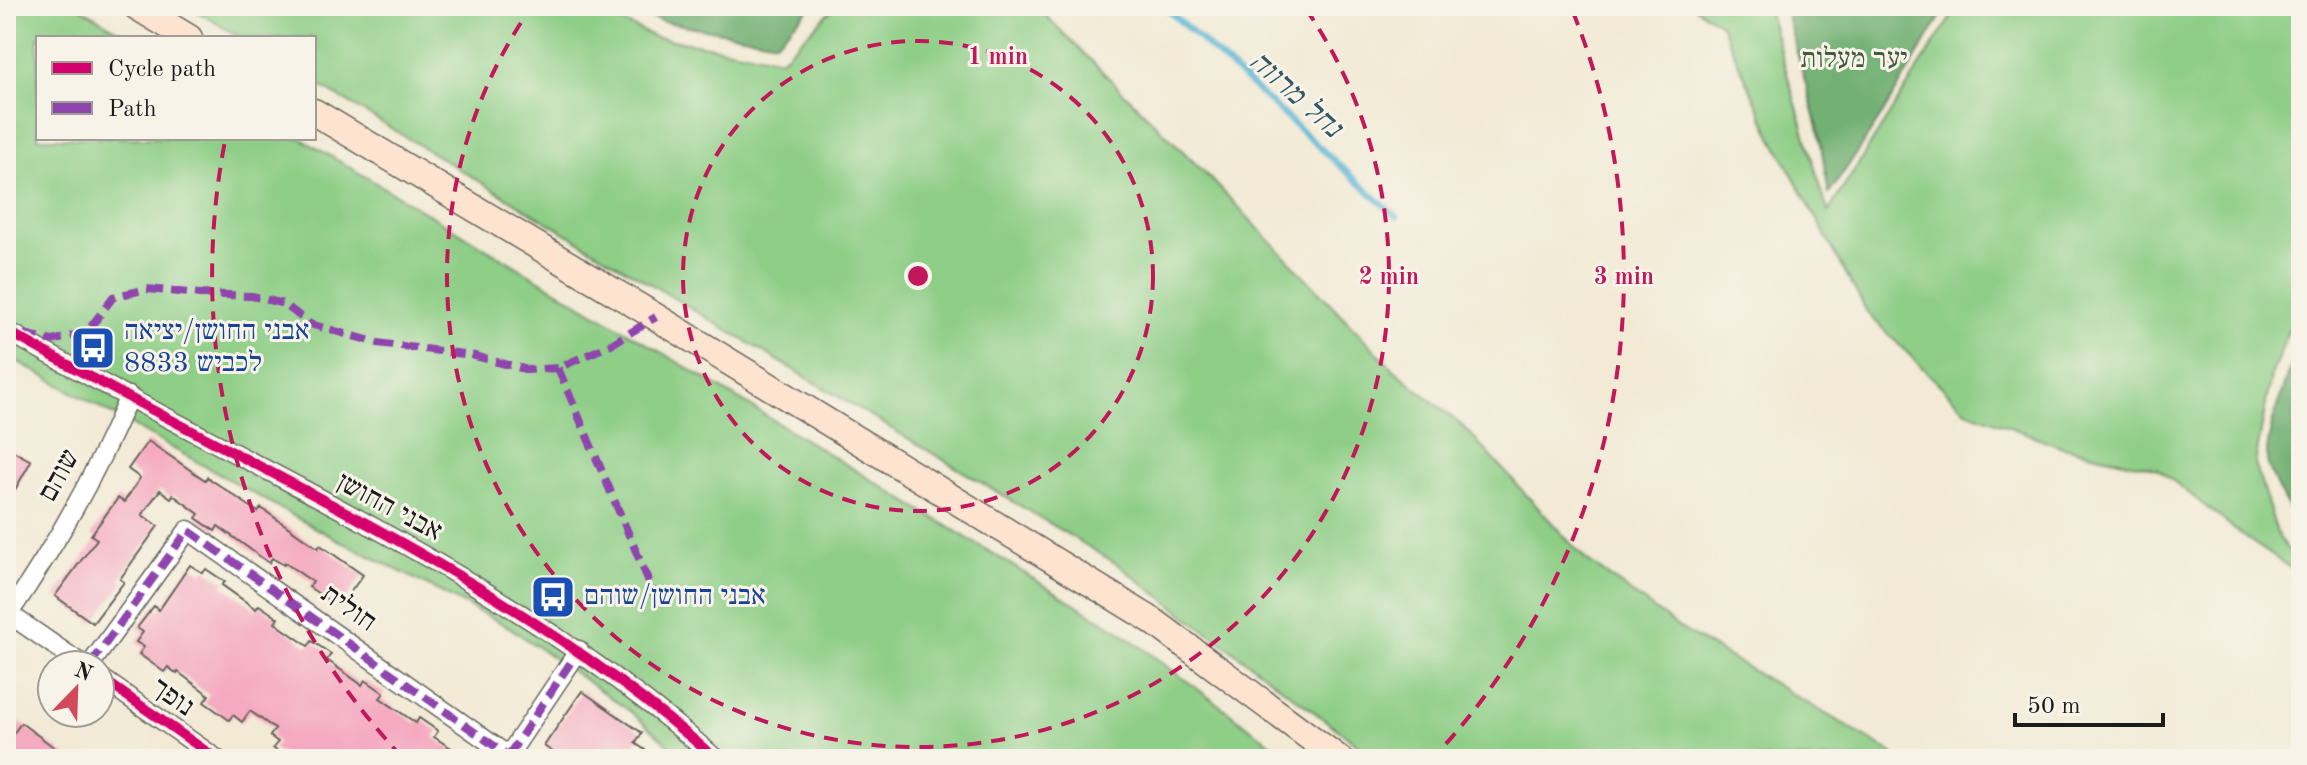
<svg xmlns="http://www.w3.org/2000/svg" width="2307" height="765" font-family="'Old Standard TT','Frank Ruhl Libre',serif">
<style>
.green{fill:#8ece86;stroke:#557551;stroke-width:2}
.forest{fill:#72b173;stroke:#476648;stroke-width:2}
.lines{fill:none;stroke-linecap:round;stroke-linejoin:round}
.stream{stroke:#55b4d4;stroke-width:6}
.building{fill:#f5aac1}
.minor-casing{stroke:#67645d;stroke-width:21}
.secondary-casing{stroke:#67645d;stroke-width:29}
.minor{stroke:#fff;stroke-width:18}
.secondary{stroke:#fde4d0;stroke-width:26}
.quiet{stroke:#8e44ad;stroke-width:8;stroke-dasharray:16 8;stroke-linecap:butt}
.cycleway-casing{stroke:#f7f3e8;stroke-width:15}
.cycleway{stroke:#d6006c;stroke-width:10}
.ring{fill:none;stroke:#c2185b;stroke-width:4;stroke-dasharray:14 10}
.labels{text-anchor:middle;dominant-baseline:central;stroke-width:6;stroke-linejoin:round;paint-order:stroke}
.park-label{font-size:28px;fill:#445a41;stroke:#f7f3e8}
.transit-label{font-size:28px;fill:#164399;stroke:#f7f3e8;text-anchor:start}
.street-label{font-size:28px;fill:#1c1c1c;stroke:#f7f3e8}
.water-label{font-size:30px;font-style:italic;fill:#335966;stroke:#f7f3e8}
.centre{fill:#c2185b;stroke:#f7f3e8;stroke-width:4}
.ring-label{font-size:24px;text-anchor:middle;font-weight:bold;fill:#c2185b;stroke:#f7f3e8;stroke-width:6;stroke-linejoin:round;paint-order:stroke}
</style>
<rect width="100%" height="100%" fill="#f7f3e8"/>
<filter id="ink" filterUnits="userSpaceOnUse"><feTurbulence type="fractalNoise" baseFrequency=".0125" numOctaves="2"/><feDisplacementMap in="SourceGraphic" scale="16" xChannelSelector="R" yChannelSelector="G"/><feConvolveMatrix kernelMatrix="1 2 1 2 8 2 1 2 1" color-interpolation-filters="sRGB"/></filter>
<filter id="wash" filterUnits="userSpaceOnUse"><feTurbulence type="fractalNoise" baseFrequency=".006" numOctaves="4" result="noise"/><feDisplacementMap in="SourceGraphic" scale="32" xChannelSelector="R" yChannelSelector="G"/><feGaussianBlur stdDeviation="1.8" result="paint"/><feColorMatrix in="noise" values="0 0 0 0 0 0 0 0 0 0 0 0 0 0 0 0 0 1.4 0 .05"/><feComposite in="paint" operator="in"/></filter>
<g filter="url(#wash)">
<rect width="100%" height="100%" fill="#f2ead5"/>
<path class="green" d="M6,6H77L131,38H38V138H300L671,358L1118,630L1292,759H685L631,712L509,627L317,529L6,355Z
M188,6H588L655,37L781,59L836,6H1036L1214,182L1392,368L1466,429L1585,559L1678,627L1892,753L1896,759H1377L1117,564L314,82V38H241Z
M1692,6H1767L1828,212L1958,6H2301V298L2271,376L2255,464L2279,539L2301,565V575L2246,538L2158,469L2063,447L1966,411L1868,314L1772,137L1721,24Z"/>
<path class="forest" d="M627,6H812L776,42L660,21Z
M1784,6H1947L1884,112L1829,194L1818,127Z
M2301,341V532C2290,510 2275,488 2268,465C2261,442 2291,365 2301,341Z"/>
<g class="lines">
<path class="stream" d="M1163,6L1397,217"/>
</g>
<g id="blocks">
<path class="building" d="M148,441L205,480L207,477L258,512L261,508L318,548L320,545L363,575L343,602L332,595L328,600L309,587L313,582L285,563L284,565L272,558L269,563L218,526L215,531L196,518L199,514L173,495L171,498L160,490L142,515L158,526L120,579L124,582L93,623L55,596L97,539L91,535L118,498L124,502L140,478L128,469Z
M6,447L31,461L6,506Z
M190,565L203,573L206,569L225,582L222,585L256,609L259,605L278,618L275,623L308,646L312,641L331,654L327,660L362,685L365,680L374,686L384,693L380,698L416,723L419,718L438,731L434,737L468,759H288L273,748L278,742L270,736L275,729L250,711L242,722L233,715L229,720L204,702L209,695L178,672L177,674L168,667L164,672L139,654L144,647L136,642L143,632L137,628L154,606L159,610Z
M582,691L642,733L635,743L658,759H563L544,746Z
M21,723L70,759H6V744Z"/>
</g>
</g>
<g filter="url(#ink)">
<use href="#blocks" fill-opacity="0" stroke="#67645d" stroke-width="2"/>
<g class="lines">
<g class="minor-casing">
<path id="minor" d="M6,330C246,468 506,573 716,759
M9,614L83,665
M6,618C54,548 96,475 129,396
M90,665L188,530L513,759
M100,677L217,759
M508,756L579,650"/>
</g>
<g class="secondary-casing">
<path id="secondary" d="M136,6L189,38
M314,112L656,317L1153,621L1339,759"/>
</g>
<use href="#minor" class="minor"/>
<use href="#secondary" class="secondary"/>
<path class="quiet" d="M6,348L16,335H29L52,341L87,332L113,297L147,289L200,294L252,296L284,304L310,324L378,343L471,355L528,370L558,368L610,345L656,317
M558,368L655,596
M90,665L188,530L513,759
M508,756L579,650"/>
<g class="cycleway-casing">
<path id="cycleway" d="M6,330C246,468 506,573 716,759
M100,677L217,759"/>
</g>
<use href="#cycleway" class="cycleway"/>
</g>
</g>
<g class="ring">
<circle cx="918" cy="276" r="235"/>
<path d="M1306 9A471 471 0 1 1 530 9"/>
<path d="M402 757A706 706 0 0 1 225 141M1573 12A706 706 0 0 1 1434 757"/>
</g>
<defs>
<g id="bus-square" transform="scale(2.3)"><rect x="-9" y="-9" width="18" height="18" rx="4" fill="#1a4fb4" stroke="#f7f3e8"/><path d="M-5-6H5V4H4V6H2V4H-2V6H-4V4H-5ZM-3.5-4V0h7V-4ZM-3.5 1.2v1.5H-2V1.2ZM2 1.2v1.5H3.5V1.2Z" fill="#fff"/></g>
</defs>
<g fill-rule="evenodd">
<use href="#bus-square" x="93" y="348"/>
<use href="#bus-square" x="553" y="597"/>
</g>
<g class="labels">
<g class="park-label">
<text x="1854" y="60">יער מעלות</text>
</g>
<g class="transit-label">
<text x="124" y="332">אבני החושן/יציאה<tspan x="124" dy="32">לכביש 8833</tspan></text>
<text x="584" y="597">אבני החושן/שוהם</text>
</g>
<g class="street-label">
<text transform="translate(60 476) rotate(-61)">שוהם</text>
<text transform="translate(389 508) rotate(28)">אבני החושן</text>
<text transform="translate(348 609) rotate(35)">חולית</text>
<text transform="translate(172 698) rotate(35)">נופך</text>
</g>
<g class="water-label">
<text transform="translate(1295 95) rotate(42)">נחל מרווה</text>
</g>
</g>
<circle cx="918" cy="276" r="12" class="centre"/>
<g class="ring-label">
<text x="998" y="64">1 min</text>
<text x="1389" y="284">2 min</text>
<text x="1624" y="284">3 min</text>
</g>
<rect width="2307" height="765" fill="none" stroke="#f7f3e8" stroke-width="32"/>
<rect x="36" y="36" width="280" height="104" fill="#f7f3e8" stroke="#9f9d96" stroke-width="2"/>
<rect x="52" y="62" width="40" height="12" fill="#d6006c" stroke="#9f9d96" stroke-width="2"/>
<text x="108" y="76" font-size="24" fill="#1c1c1c">Cycle path</text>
<rect x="52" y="102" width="40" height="12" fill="#8e44ad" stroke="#9f9d96" stroke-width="2"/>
<text x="108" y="116" font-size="24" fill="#1c1c1c">Path</text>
<g transform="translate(76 689) rotate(23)"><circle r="38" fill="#f7f3e8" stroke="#9f9d96" stroke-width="2"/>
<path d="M0-6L14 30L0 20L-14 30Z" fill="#d1495b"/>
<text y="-12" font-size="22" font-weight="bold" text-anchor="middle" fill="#1c1c1c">N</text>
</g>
<path d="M2015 713v12h148v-12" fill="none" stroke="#1c1c1c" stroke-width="4"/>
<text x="2027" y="713" font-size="24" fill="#1c1c1c" stroke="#f7f3e8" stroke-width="6" paint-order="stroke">50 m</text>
</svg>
